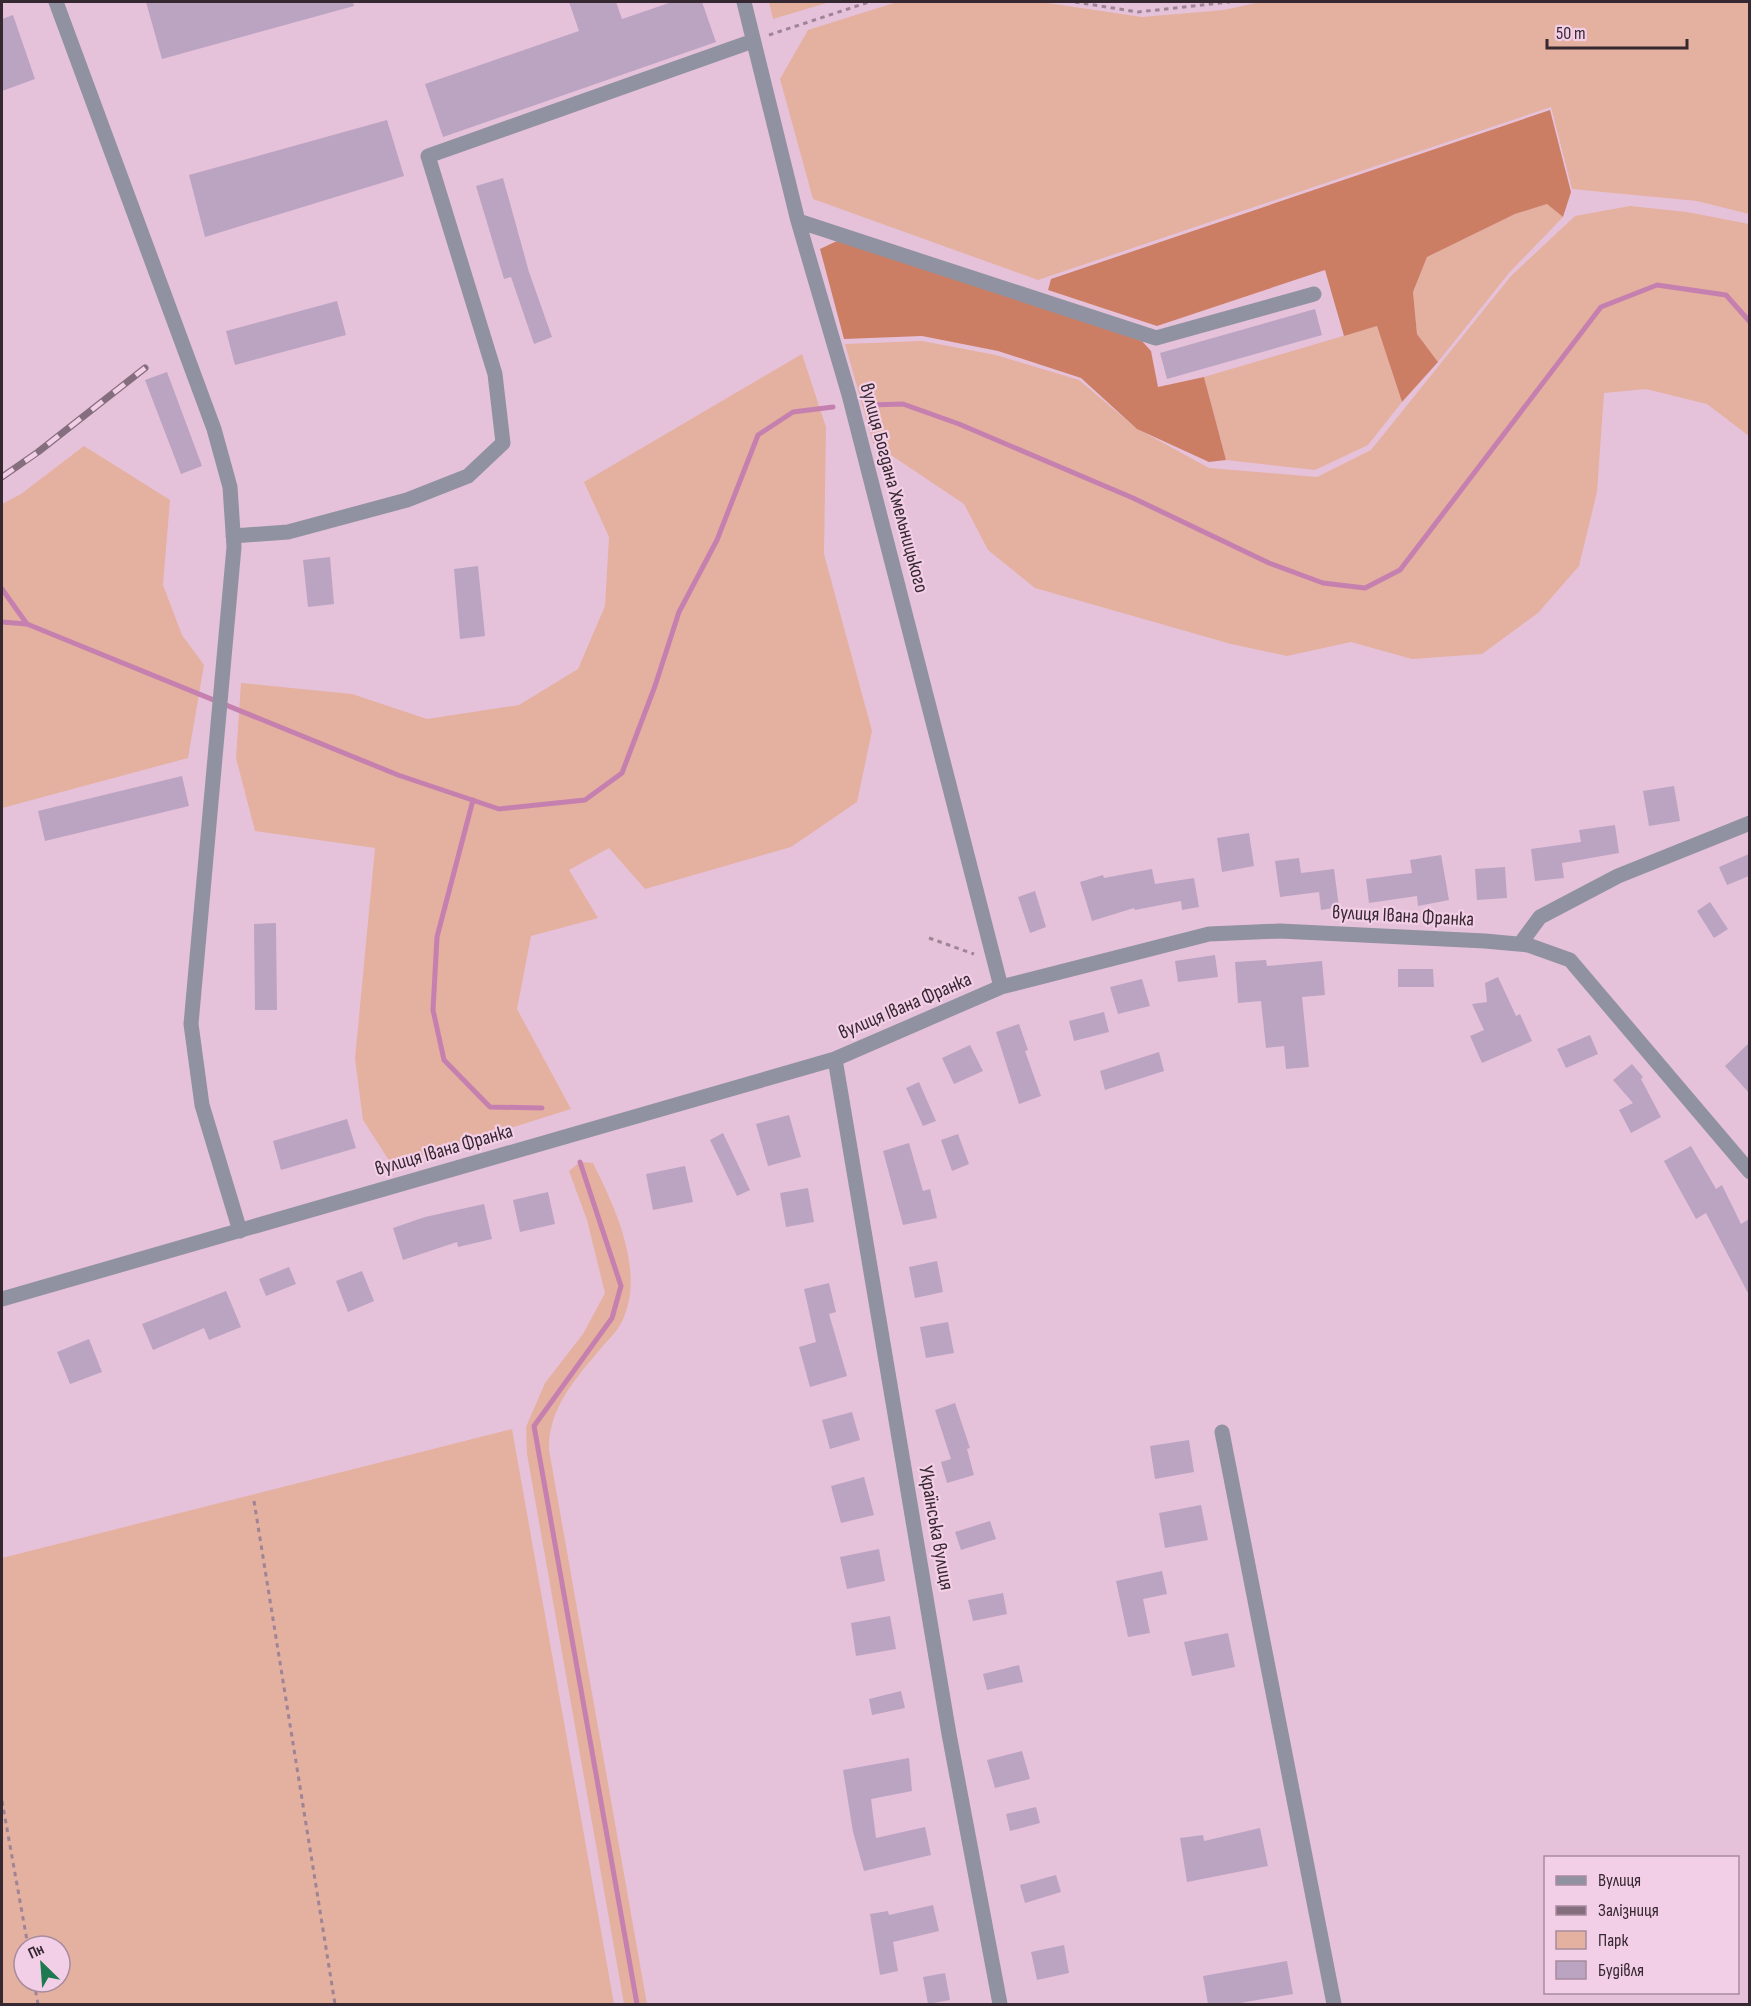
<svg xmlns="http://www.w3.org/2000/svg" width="1751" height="2006" font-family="'Sofia Sans Condensed',sans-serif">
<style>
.green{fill:#e4b09f;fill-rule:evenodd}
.forest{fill:#cc7e65}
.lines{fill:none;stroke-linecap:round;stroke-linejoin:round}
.stream{stroke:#c580b0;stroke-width:5}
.building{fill:#bba3c2}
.path{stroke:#9f8496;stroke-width:3;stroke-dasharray:4.5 4.5;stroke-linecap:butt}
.minor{stroke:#9092a2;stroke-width:15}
.rail-casing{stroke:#856e7d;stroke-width:7}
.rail{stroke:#f3cfe7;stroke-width:4.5;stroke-dasharray:14;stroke-linecap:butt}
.labels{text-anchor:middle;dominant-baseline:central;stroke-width:4.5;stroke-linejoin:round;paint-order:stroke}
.street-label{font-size:20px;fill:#362831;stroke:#f3cfe7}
</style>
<rect width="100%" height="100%" fill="#e6c2da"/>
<path class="green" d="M769,2H830L773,19Z
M897,2H1041L1142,17L1224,10L1260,2H1749V214L1697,201L1572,189L1551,107L1038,280L813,199L780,79L808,30Z
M1547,204L1563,217L1509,273L1438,362L1417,334L1413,292L1427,257L1515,214Z
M1630,206L1687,212L1749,224V436L1707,404L1646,389L1604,393L1597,492L1579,566L1538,613L1482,654L1412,659L1351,642L1287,656L1231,644L1035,588L988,550L964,504L873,443L845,344L922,341L996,355L1079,380L1136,428L1209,468L1317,477L1371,450L1511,276L1575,216Z
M1377,326L1402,402L1368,445L1315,470L1226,460L1204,377Z
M802,354L826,427L824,554L872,731L857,802L791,847L645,889L609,848L569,870L598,918L531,936L517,1009L571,1109L392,1165L363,1120L355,1059L375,848L255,831L236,758L241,683L352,694L427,719L519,705L578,669L605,606L609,537L584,482Z
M84,446L170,500L163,585L182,635L204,665L188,758L2,808V504L21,494Z
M580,1162L593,1163C615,1207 644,1269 624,1317C620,1328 610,1338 602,1347C576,1378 548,1408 549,1450L647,2004H624L527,1454L526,1427L545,1383L583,1334L605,1293L587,1220L569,1171Z
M512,1429L614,2004H2V1558ZM24,1946H60V1982H24Z"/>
<path class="forest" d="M1550,110L1571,192L1563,217L1547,204L1515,214L1427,257L1413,292L1417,334L1438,362L1402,402L1377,326L1344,336L1325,270L1157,326L1048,290L1051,279Z
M839,240L1142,341L1151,351L1158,387L1204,377L1226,460L1209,462L1137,429L1081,378L998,351L922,336L844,339L820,249Z"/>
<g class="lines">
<path class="stream" d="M870,405L903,404L959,424L1133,498L1269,563L1323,583L1365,588L1400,570L1601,307L1657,285L1726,295L1750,322
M2,589L27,624
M2,622L27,624L398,775L499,809L585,800L622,773L655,686L679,612L717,540L758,435L793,412L833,407
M473,800L437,937L433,1010L444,1060L490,1107L542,1108
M580,1162L621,1286L612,1318L534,1426L637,2004"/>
</g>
<path class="building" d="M146,2H353L354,6L162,59Z
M569,2H616L622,19L672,2H702L716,42L443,137L425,84L579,31Z
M13,15L35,79L2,91V19Z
M387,120L404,176L205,237L189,175Z
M503,178L529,272L552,337L534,344L511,277L504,279L476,186Z
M337,301L346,335L235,365L226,331Z
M1315,309L1322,335L1167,379L1160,353Z
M167,372L202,466L181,474L145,380Z
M330,557L334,604L308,607L303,560Z
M478,566L485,636L460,639L454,569Z
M182,776L189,806L45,841L38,811Z
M1674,786L1680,821L1649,826L1643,791Z
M1615,825L1619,853L1562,863L1564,878L1535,881L1531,849L1581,842L1579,830Z
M1249,833L1254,866L1222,872L1217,838Z
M1749,854V876L1727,885L1719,867Z
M1441,855L1449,900L1418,906L1417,896L1369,903L1366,879L1412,873L1410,860Z
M1299,858L1301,873L1334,869L1339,907L1321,910L1319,892L1280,897L1275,861Z
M1505,867L1507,898L1477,900L1475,869Z
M1152,869L1155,884L1194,878L1199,907L1182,910L1181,901L1135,910L1134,908L1092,921L1080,882L1103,875L1104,878Z
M1035,891L1046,927L1030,933L1018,897Z
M1710,902L1728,929L1714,938L1697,911Z
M276,923L277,1010H255L254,924Z
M1215,955L1218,977L1178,982L1175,961Z
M1266,960L1267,966L1322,961L1325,995L1302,997L1309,1067L1286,1069L1284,1046L1266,1048L1261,1001L1238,1003L1235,962Z
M1398,969H1433L1434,987H1398Z
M1498,977L1516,1016L1520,1014L1532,1041L1482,1063L1470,1036L1484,1030L1472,1004L1487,1002L1485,983Z
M1142,979L1150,1006L1118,1014L1110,987Z
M1104,1012L1109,1032L1074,1041L1069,1021Z
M1019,1024L1028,1050L1025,1051L1041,1096L1019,1104L996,1032Z
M1590,1035L1598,1054L1566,1068L1557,1049Z
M1749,1043V1093L1725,1066Z
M970,1045L983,1071L954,1084L942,1058Z
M1159,1052L1164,1071L1105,1090L1100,1071Z
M1632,1064L1643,1077L1641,1079L1661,1117L1631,1133L1619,1110L1633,1103L1613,1080Z
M919,1082L936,1121L923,1126L906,1088Z
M789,1115L801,1157L768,1166L756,1124Z
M347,1119L356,1148L281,1170L273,1141Z
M723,1133L750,1190L737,1196L710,1140Z
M958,1134L969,1164L952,1171L941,1140Z
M909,1143L923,1191L930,1189L937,1218L903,1225L883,1151Z
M1691,1146L1716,1189L1722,1185L1741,1224L1749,1219V1295L1706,1213L1696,1219L1664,1161Z
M685,1166L693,1202L653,1210L646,1174Z
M808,1188L814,1222L786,1227L780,1193Z
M548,1192L555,1224L520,1232L513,1200Z
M484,1204L492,1239L458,1247L457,1242L403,1260L393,1228L425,1217Z
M937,1261L943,1292L915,1298L909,1267Z
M289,1267L296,1284L266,1296L259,1279Z
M362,1271L374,1301L348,1312L336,1281Z
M829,1283L836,1312L829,1314L847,1376L810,1387L799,1347L816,1342L804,1289Z
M226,1291L241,1327L209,1340L204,1328L153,1350L142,1324Z
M948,1322L954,1353L926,1358L920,1327Z
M89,1339L102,1372L70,1384L57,1352Z
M955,1403L970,1448L967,1449L974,1475L947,1483L941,1462L951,1459L935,1410Z
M852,1412L860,1440L830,1449L822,1420Z
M1189,1440L1194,1472L1155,1479L1150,1446Z
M864,1477L874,1515L841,1523L831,1486Z
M1201,1505L1208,1540L1165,1548L1159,1513Z
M990,1521L996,1539L961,1550L955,1532Z
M879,1549L885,1581L847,1589L840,1557Z
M1162,1571L1167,1594L1143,1599L1150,1633L1128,1637L1116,1581Z
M1003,1593L1007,1614L973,1621L968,1600Z
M890,1616L896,1649L856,1656L851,1623Z
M1228,1633L1235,1667L1192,1676L1184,1642Z
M1019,1665L1023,1682L987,1690L983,1674Z
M901,1691L905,1708L872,1715L869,1699Z
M1022,1751L1030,1779L995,1788L987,1760Z
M909,1758L912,1791L871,1799L876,1838L925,1827L931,1855L864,1871L853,1832L843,1770Z
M1036,1807L1040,1823L1010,1831L1006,1814Z
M1260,1828L1268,1866L1187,1882L1180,1838L1203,1835L1204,1841Z
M1056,1875L1061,1892L1025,1903L1020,1885Z
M933,1905L939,1931L893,1942L898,1971L880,1975L870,1914L888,1911L889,1915Z
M1064,1945L1069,1973L1037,1980L1031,1952Z
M1287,1961L1293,1994L1234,2004H1208L1203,1976Z
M945,1973L950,2000L928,2004L923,1977Z"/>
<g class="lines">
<path class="path" d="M1075,2L1138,12L1230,2
M769,35L869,2
M929,938L974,954
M254,1501L335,2004
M2,1801L28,1946
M34,1982L38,2004"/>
<path class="minor" d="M56,2L214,429L230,487L234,547L191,1024L202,1105L240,1231
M744,2L798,221L849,395L1001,987
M798,221L1156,338L1314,294
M233,536L288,532L407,500L468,476L503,443L495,374L428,156L753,41
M1520,944L1540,917L1618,876L1750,823
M835,1059L949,1734L1000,2004
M2,1299L835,1059L1001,987L1209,934L1280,931L1485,941L1528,945L1570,960L1750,1172
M1222,1432L1334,2004"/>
<g class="rail-casing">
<path id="rail" d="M2,477L38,452L145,368"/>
</g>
<use href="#rail" class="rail"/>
</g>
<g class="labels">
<g class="street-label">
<text transform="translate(894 488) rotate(75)">вулиця Богдана Хмельницького</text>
<text transform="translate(1403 916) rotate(3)">вулиця Івана Франка</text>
<text transform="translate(905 1006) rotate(-23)">вулиця Івана Франка</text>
<text transform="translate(444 1150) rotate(-16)">вулиця Івана Франка</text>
<text transform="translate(936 1528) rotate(80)">Українська вулиця</text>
</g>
</g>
<rect width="1751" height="2006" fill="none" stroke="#362831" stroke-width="6"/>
<rect x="1544" y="1856" width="195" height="138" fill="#f3cfe7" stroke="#a78c9e" stroke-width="1.5"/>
<rect x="1556" y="1876" width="30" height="9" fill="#9092a2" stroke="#a78c9e" stroke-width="1.5"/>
<text x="1598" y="1886" font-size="18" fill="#362831">Вулиця</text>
<rect x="1556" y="1906" width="30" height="9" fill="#856e7d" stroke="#a78c9e" stroke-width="1.5"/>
<text x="1598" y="1916" font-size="18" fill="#362831">Залізниця</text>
<rect x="1556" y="1931" width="30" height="18" fill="#e4b09f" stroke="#a78c9e" stroke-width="1.5"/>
<text x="1598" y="1946" font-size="18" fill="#362831">Парк</text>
<rect x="1556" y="1961" width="30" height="18" fill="#bba3c2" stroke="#a78c9e" stroke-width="1.5"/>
<text x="1598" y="1976" font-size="18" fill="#362831">Будівля</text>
<g transform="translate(42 1964) rotate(335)"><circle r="28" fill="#f3cfe7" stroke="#a78c9e" stroke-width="1.5"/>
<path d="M0-4.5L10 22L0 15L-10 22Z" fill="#1d794f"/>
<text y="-9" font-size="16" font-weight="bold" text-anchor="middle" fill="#362831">Пн</text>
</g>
<path d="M1547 39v9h140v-9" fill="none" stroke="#362831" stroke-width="3"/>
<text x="1556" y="39" font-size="18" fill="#362831" stroke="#f3cfe7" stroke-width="4.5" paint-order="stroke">50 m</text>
</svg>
